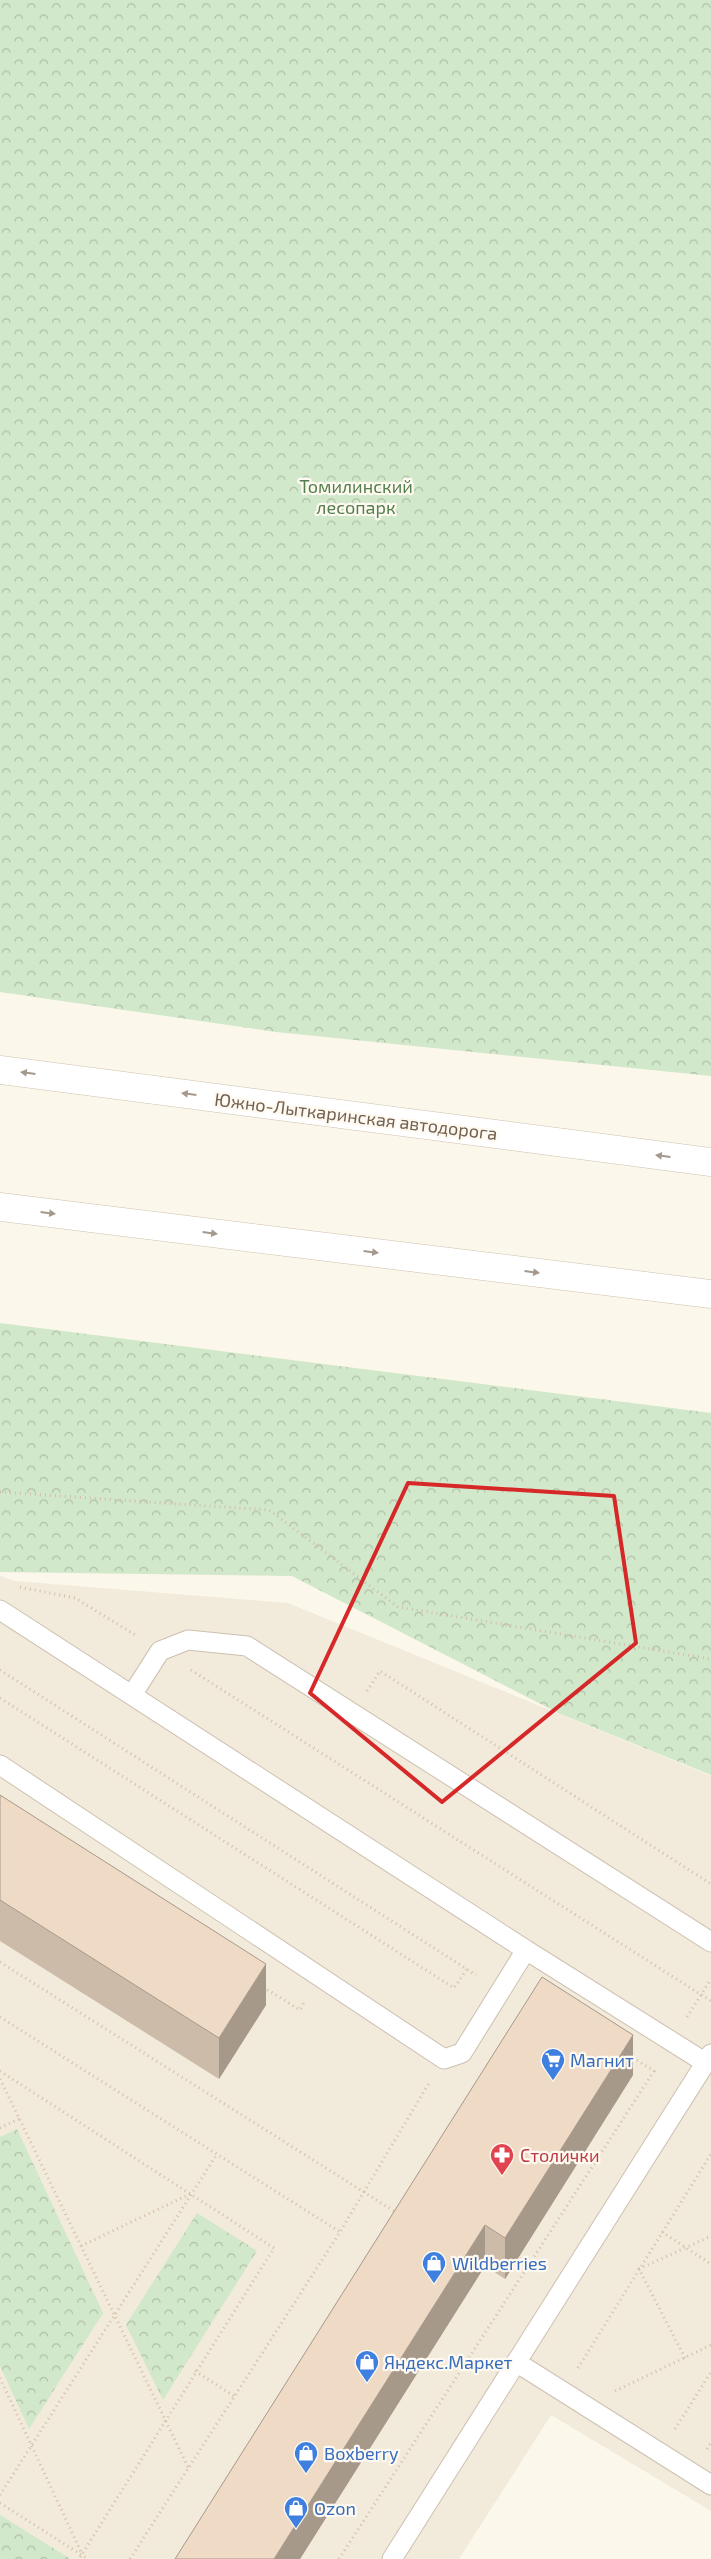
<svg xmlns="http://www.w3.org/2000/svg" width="711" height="2559" font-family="'Exo 2',sans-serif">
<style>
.residential{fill:#f2eada}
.forest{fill:url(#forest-crowns)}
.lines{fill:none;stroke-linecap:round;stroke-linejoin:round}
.lane-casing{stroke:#cdc0b1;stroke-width:21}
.secondary-casing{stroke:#cfc1af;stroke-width:29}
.path{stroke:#d3bea7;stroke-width:3;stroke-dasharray:1 4;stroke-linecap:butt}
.lane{stroke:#fff;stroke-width:19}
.secondary{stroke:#fff;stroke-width:28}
.wall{fill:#cdbba9}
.shaded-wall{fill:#a7998a}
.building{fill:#eedac5;stroke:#a7998a}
.oneway{fill:#a5988d}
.marked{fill:none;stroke:#d62828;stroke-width:4;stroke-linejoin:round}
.labels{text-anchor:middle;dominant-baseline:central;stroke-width:4.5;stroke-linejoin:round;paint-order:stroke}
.park-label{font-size:18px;fill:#547e4c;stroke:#fefaf1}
.street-label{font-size:18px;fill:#746150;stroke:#fefaf1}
.shop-label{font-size:18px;fill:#366cbe;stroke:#fefaf1;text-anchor:start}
.health-label{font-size:18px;fill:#be3a42;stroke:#fefaf1;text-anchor:start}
</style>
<defs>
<pattern id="forest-crowns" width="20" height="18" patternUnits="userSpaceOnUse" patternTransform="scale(1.25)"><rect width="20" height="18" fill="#d2e8ca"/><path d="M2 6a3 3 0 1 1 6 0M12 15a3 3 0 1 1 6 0" fill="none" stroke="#afbfa6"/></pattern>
</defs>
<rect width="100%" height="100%" fill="#fbf7eb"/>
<path class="residential" d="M0,1576L15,1581L288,1603L711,1776V2511L551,2415L459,2559H0Z"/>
<path class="forest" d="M0,0H711V1076L276,1032L0,992Z
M0,1323L711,1413V1775L558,1713L292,1576L0,1572Z
M17,2129L103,2313L29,2429L0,2366V2137Z
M197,2213L257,2251L163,2400L126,2325Z
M0,2515L69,2558V2559H0Z"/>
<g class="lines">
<g class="lane-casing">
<path id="lane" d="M0,1610L526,1950
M132,1695L160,1651L188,1640L247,1646L711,1942
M0,1765L444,2059L462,2053L526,1950L706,2063
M516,2362L711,2485
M392,2559L711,2054"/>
</g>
<g class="secondary-casing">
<path id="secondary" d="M0,1070L711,1162
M0,1207L711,1294"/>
</g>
<path class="path" d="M0,1492L269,1510L398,1607L711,1659
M20,1587L75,1598L137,1636
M0,1670L476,1975
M191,1670L711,2001
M367,1691L380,1671L711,1884
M0,1698L454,1988L467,1969
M0,1962L397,2213
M263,1987L300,2010L305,2001
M0,2017L340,2232
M687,2017L711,1979
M0,2071L274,2248L79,2559
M0,2079L188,2467
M0,2128L19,2119
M662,2232L711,2264
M81,2246L190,2194
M685,2358L639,2269L711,2236
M578,2368L711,2154
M195,2371L234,2396
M0,2378L82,2554
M615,2391L711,2345
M675,2429L711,2372
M707,2449L711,2443
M0,2495L217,2154
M0,2503L88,2559
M130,2559L340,2232L429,2083
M339,2559L654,2071L630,2056"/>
<use href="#lane" class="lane"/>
<use href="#secondary" class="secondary"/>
</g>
<path class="wall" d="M0,1795L266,2005L219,2079L0,1941Z
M542,1977L633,2075L505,2279L485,2266L300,2559Z"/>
<path class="shaded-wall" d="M266,1964V2005L219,2079V2038Z
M633,2035V2075L505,2279V2238Z
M485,2225V2266L300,2559H274Z"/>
<path class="building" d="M0,1795L266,1964L219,2038L0,1900Z
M542,1977L633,2035L505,2238L485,2225L274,2559H175Z"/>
<defs><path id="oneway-solid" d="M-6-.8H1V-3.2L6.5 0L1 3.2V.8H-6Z" transform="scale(1.25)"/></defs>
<g class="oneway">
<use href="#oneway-solid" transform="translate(28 1073) rotate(-173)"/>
<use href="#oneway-solid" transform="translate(189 1094) rotate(-173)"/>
<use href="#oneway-solid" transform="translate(663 1156) rotate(-173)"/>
<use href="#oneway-solid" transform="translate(48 1213) rotate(7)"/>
<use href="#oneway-solid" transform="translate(210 1233) rotate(7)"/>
<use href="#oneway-solid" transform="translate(371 1252) rotate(7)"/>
<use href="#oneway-solid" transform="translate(532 1272) rotate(7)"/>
</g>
<path class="marked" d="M408,1483L614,1496L636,1643L442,1802L310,1693Z"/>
<defs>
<g id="supermarket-pin" transform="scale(1.25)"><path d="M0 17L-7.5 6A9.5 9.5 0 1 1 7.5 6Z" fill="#3f7fe0" stroke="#fefaf1"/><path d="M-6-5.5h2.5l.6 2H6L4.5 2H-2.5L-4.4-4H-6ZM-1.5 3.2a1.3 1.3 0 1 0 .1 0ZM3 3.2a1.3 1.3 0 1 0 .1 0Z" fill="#fff"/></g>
<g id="pharmacy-pin" transform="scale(1.25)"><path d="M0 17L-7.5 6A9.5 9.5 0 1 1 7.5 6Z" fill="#e0444e" stroke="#fefaf1"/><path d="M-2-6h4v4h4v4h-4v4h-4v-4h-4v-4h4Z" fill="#fff"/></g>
<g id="shop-pin" transform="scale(1.25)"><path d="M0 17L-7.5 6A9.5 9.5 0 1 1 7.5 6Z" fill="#3f7fe0" stroke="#fefaf1"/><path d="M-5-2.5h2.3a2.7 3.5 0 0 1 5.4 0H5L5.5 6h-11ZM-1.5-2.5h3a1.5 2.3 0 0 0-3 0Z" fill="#fff"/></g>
</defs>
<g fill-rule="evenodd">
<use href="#supermarket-pin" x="553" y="2060"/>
<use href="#pharmacy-pin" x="502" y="2155"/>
<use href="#shop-pin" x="434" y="2263"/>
<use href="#shop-pin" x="367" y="2362"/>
<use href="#shop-pin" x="306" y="2453"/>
<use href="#shop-pin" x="296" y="2508"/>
</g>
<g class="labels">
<g class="park-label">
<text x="356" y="486">Томилинский<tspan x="356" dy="21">лесопарк</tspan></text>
</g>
<g class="street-label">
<text transform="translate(356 1116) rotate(7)">Южно-Лыткаринская автодорога</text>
</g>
<g class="shop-label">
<text x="570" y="2060">Магнит</text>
<text x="452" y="2263">Wildberries</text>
<text x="384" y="2362">Яндекс.Маркет</text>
<text x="324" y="2453">Boxberry</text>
<text x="314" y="2508">Ozon</text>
</g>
<g class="health-label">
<text x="520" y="2155">Столички</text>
</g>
</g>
</svg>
